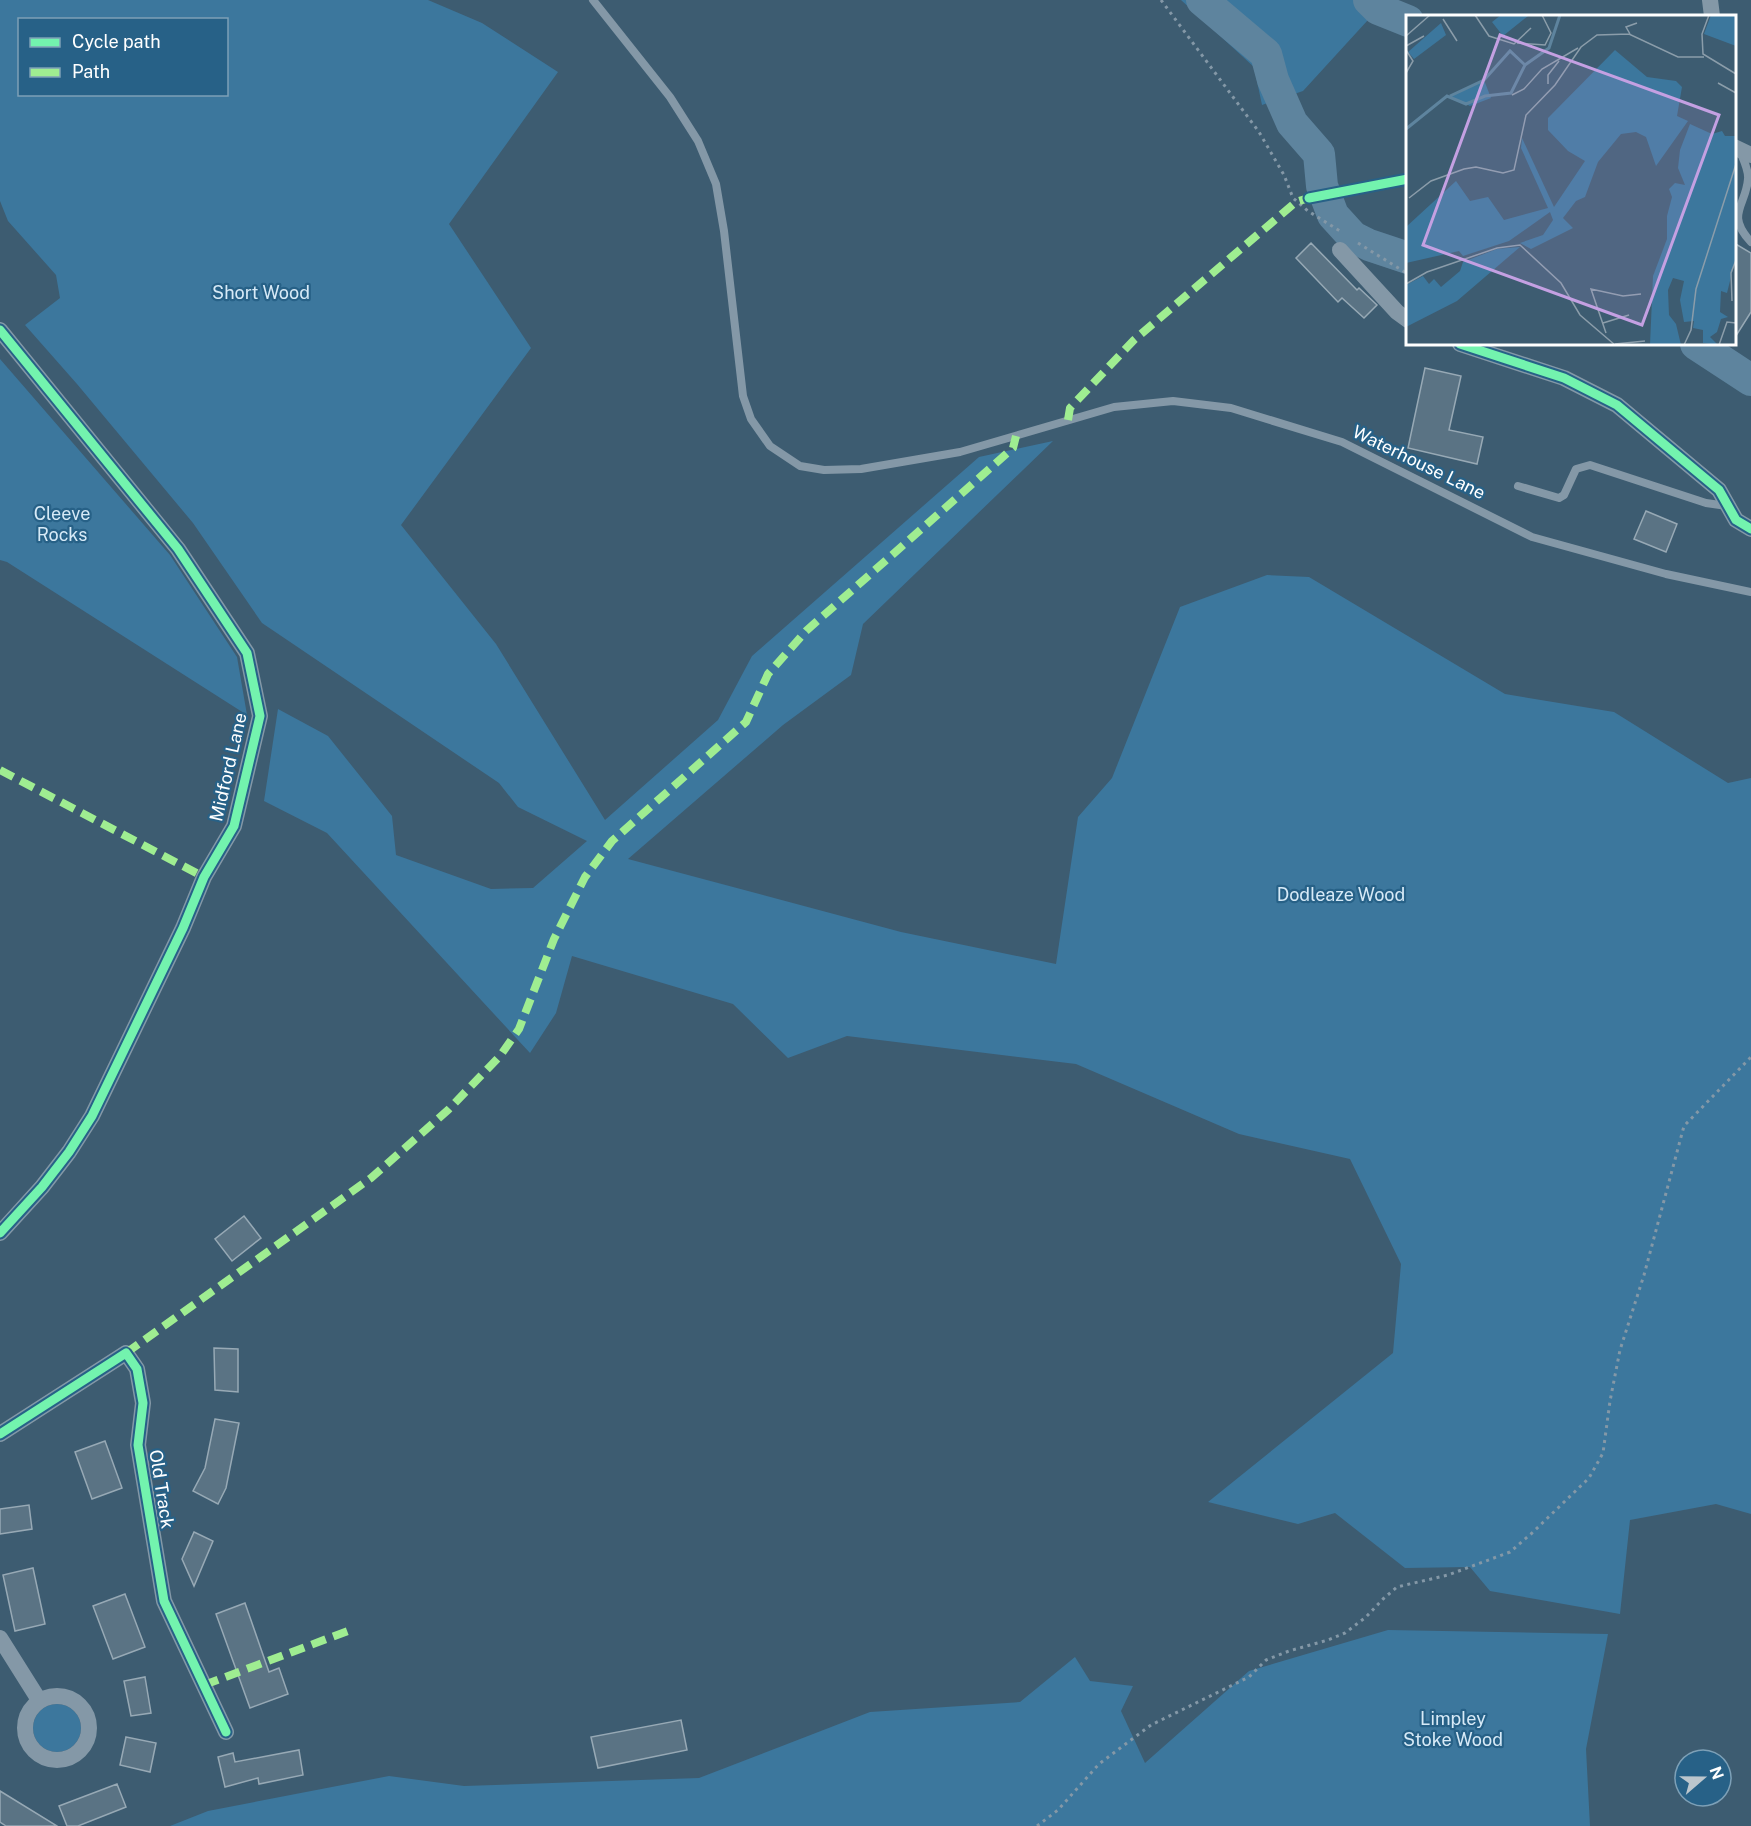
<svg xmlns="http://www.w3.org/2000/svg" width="1751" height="1826" font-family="'Public Sans',sans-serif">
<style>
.green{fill:#3c779d;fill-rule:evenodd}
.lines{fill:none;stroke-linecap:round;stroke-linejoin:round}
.river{stroke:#5e849e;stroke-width:32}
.building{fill:#5a7384;stroke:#97a9b5;stroke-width:1.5}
.path{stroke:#8498a7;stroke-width:3;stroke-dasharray:3 4.5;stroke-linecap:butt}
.lane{stroke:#8498a7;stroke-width:8}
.street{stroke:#8498a7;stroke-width:16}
.quiet{stroke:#9fed91;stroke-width:8;stroke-dasharray:15 8;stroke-linecap:butt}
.cycleway-casing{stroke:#276187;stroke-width:13}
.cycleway{stroke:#73f3ae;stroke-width:9}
.labels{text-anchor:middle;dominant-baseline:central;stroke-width:4.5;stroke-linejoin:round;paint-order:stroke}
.park-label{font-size:18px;fill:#d7eaf7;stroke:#276187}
.street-label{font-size:18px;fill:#fff;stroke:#276187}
.inset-river{fill:none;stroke:#5e849e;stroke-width:3}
.inset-road{fill:none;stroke:#8b9daa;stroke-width:1.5}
.view{fill:#c4a0e2;fill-opacity:0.15;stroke:#c4a0e2;stroke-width:3}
.inset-edge{fill:none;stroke:#fff;stroke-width:3}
</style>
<rect width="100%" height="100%" fill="#3d5c71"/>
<path class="green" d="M0,0H428L482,23L558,72L449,224L531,348L401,525L496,644L605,820L718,720L752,656L979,457L1053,441L863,624L851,675L783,725L628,859L901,932L1056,964L1078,817L1112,778L1180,607L1267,575L1309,577L1505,694L1614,712L1728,783L1751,778V1514L1716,1504L1630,1520L1620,1614L1490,1591L1470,1567L1405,1568L1335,1513L1298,1524L1208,1502L1393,1353L1401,1264L1350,1159L1239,1134L1076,1064L847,1036L788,1058L733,1004L572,956L556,1013L530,1053L327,833L264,801L278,709L328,736L392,816L396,855L491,889L533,888L587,841L518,807L499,783L262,623L193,523L77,384L25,325L60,298L56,275L8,221L0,201ZM20,20H226V94H20Z
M1181,0H1369L1378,9L1303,91L1262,105L1254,67Z
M0,359L170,555L237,657L247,715L7,562L0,560Z
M1388,1630L1608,1634L1586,1749L1590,1826H170L208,1811L389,1776L464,1786L699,1778L870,1712L1020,1702L1075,1657L1090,1681L1133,1686L1121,1711L1145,1763L1249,1671Z
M33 1728a24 24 0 1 1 48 0a24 24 0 1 1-48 0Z"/>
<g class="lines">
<path class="river" d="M1202,0L1266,54L1273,80L1292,123L1319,154L1322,186L1333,215L1353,237L1369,245L1408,258
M1369,0L1378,9L1408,21
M1696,344L1751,380"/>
</g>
<path class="building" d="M1311,243L1357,290L1359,288L1377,305L1364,318L1342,298L1338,302L1296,258Z
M1734,243L1751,253V312L1734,339Z
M1425,368L1461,376L1449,430L1483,437L1477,464L1408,448Z
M1646,511L1677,524L1666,552L1634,539Z
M244,1216L261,1238L232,1261L215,1239Z
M214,1348L238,1349V1392L215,1390Z
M215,1419L239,1423L226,1488L218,1504L193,1491L205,1468Z
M105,1441L122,1488L92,1499L75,1452Z
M29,1505L32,1529L0,1534V1509Z
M194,1532L213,1541L194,1586L182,1559Z
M33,1568L45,1624L15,1631L3,1575Z
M125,1594L145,1647L113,1659L93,1606Z
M245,1603L269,1672L279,1668L288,1694L250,1708L216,1614Z
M145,1677L151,1713L131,1716L124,1681Z
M681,1720L687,1750L598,1768L591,1737Z
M126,1737L156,1743L150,1772L120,1765Z
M299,1750L303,1775L259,1784L258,1778L225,1787L218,1757L233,1753L235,1762Z
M117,1784L126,1807L78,1826H67L59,1806Z
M0,1791L57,1826H6L0,1822Z"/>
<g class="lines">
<path class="path" d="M1161,0L1259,132L1284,175L1293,198L1308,211L1343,233
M1358,243L1408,274
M1037,1826L1058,1810L1099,1764L1151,1725L1249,1677L1266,1660L1289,1651L1328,1640L1345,1633L1366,1617L1383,1599L1397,1587L1448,1575L1510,1552L1532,1533L1589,1478L1603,1453L1610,1401L1620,1350L1644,1275L1684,1126L1751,1057"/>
<path class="lane" d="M593,0L670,97L698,141L716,184L724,231L743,396L751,419L770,446L800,466L824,470L861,469L960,452L1114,407L1173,401L1231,408L1342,442L1532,537L1666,574L1751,592
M1740,151C1743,159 1749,170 1748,179C1746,206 1725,214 1751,242
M1518,486L1559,498L1564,495L1576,469L1590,465L1706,503L1727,506"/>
<path class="street" d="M1710,0L1712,16
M1734,147L1751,155
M1340,250L1397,312L1408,320
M0,330L178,549L247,653L260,716L234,826L204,877L183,928L92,1116L69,1152L42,1187L0,1233
M1460,344L1564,378L1617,405L1719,490L1736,520L1751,529
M0,1434L126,1353L137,1369L143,1403L138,1445L164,1601L226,1732
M0,1638L39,1700
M25 1728a32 32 0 1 1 64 0a32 32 0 1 1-64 0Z"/>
<path class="quiet" d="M1068,420L1070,408L1134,340L1296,202L1312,197
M0,770L204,877
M126,1353L371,1178L448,1110L500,1056L519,1029L554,939L585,877L612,841L746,722L768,674L806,631L1013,448L1016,436
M204,1685L348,1631"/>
<g class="cycleway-casing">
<path id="cycleway" d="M1309,198L1408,179
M0,330L178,549L247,653L260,716L234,826L204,877L183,928L92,1116L69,1152L42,1187L0,1233
M1460,344L1564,378L1617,405L1719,490L1736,520L1751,529
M0,1434L126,1353L137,1369L143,1403L138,1445L164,1601L226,1732"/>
</g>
<use href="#cycleway" class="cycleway"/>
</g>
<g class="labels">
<g class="park-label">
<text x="261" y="292">Short Wood</text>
<text x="62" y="513">Cleeve<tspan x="62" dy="21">Rocks</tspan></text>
<text x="1341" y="894">Dodleaze Wood</text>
<text x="1453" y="1718">Limpley<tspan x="1453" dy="21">Stoke Wood</tspan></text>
</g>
<g class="street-label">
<text transform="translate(1419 462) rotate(26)">Waterhouse Lane</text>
<text transform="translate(228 767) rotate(-77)">Midford Lane</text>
<text transform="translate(162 1489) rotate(81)">Old Track</text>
</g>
</g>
<g transform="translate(1406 15)">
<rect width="330" height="330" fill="#3d5c71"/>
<path d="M95,0H122V1L97,21L86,7ZM305,0H330V31L298,19ZM35,8L40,20L8,44L2,37ZM209,35L241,62L270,66L276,72L271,101L282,106L250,151L240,122L230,117L215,119L192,147L179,182L170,186L157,203L167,213L125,234L114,228L137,220L147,205L144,197L103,226L57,241L53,236L0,248V212L50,166L64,186L82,182L98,205L142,193L115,133L116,123L148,192L179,146L162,136L142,115V103ZM78,65L85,83L64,91L44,81ZM284,109L306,119L316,116L319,121H330V242L321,278L315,276L314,297L322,302L315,304L311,317L304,322L312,330L297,328V315L287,313L288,306L278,307L274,285L278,266L267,263L262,275L263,300L270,309L275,330H244L247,261L261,224V201L266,182L263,174L269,168L279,170L272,153L274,135ZM114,232L51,286L0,312V270L17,261L23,269L28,264L35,272L54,256L57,247L91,234Z" fill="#3c779d"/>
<path class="inset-river" d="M44,81L78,65L104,36L119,50M0,114L41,81L60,89L79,81L105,78L119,50L143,33L154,0"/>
<path class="inset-road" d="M69,0L83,21L108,29L125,13M303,0L296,19L297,39L330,59M37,4L51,26M224,19L220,12L231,8M0,21L24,0M111,28L139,30L145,18L136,0M0,31L18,21M0,35L7,46L0,58M312,68L330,78M142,69V60L153,46M106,80L118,74L136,54L172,33M3,183L25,166L58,154L70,152L97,158L108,155L120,100L149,70L175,32L191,20L223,19L272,42H298M0,269L21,257L91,233L114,230L155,268L174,300L209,330M326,286L325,258L330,245M197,308L223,300M200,318L185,274L217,281L235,279M209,329L239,326M278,330L285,315L290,274L330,149M313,330L321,307L330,308"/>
<path class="view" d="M94,20L313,100L236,310L17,230Z"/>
<rect width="330" height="330" class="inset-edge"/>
</g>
<rect x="18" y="18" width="210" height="78" fill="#276187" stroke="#7da0b7" stroke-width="1.5"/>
<rect x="30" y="38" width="30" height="9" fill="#73f3ae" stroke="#7da0b7" stroke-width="1.5"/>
<text x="72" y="48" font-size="18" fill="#ffffff">Cycle path</text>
<rect x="30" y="68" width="30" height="9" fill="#9fed91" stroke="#7da0b7" stroke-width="1.5"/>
<text x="72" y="78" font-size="18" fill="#ffffff">Path</text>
<g transform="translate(1703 1778) rotate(70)"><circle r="28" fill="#276187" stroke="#7da0b7" stroke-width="1.5"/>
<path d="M0-4.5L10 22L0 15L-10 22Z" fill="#bbc6cd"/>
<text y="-9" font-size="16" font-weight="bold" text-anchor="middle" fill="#ffffff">N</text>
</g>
</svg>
